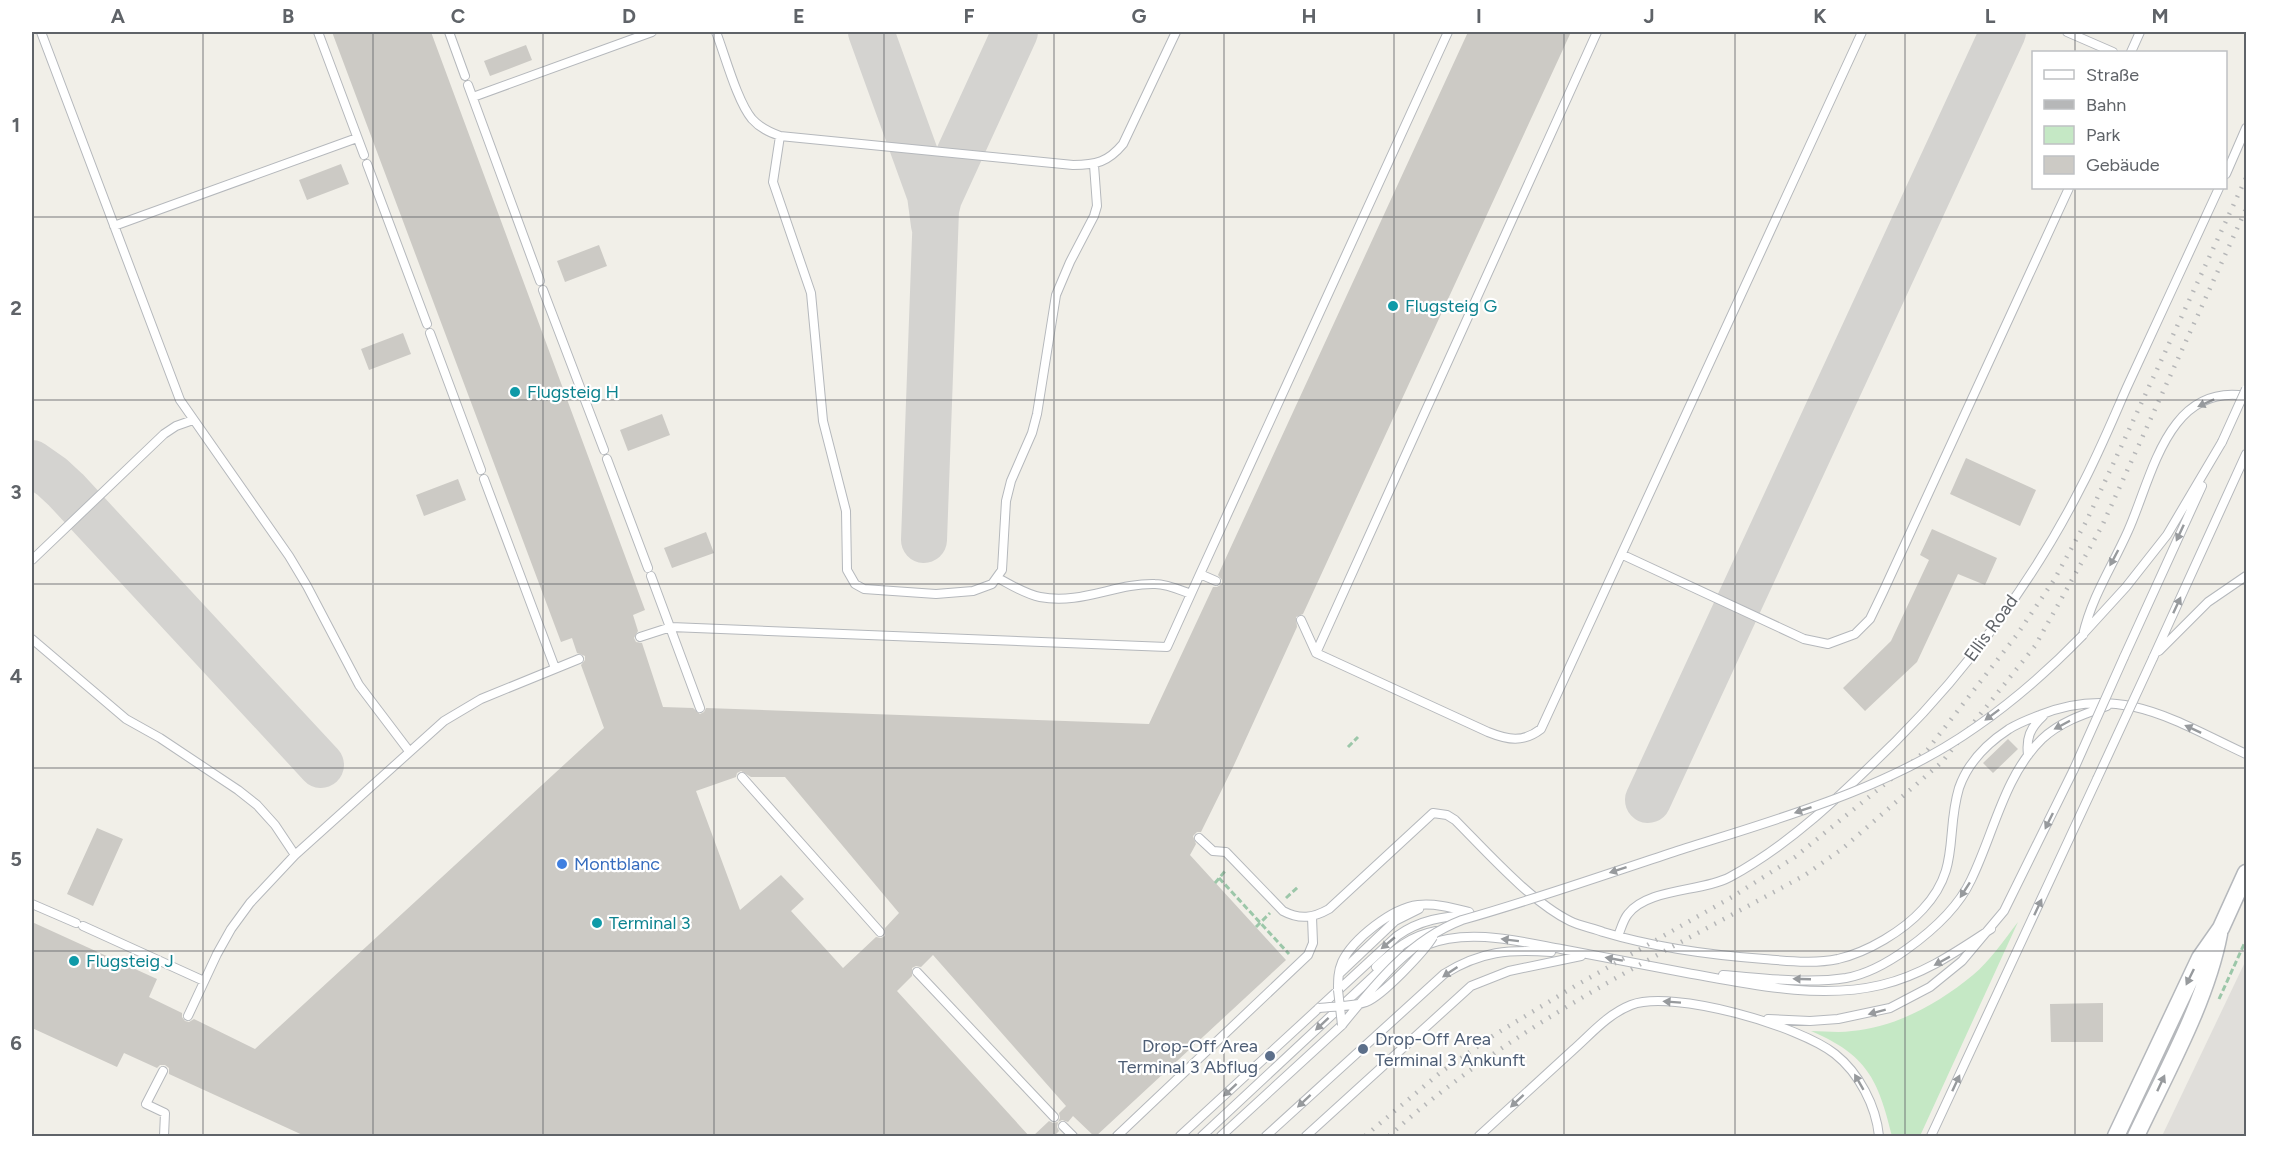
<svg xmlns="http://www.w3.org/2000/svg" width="2278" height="1168" font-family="Figtree,sans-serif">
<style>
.industrial{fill:#e0deda}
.green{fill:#c5e8c5}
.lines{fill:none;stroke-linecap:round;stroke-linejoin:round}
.taxiway{stroke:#d4d3d0;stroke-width:46}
.building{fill:#cccac5;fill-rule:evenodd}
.service-casing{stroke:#b5b8bc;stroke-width:10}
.minor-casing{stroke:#b5b8bc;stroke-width:19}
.path{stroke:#9cc7a9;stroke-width:3;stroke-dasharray:6 3;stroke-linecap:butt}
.service{stroke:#fff;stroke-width:8}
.minor{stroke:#fff;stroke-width:16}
.rail{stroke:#b6b7b8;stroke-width:4.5;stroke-dasharray:1.5 8;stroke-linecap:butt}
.service-bridge-casing{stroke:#b5b8bc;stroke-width:10;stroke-linecap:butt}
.service-bridge{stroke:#fff;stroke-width:8}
.oneway{fill:#979a9d}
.grid{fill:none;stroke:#5f6368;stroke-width:1.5;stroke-opacity:0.55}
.culture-dot{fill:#0f9aa8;stroke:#fff;stroke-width:2}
.shop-dot{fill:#3f7fe0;stroke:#fff;stroke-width:2}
.service-dot{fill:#5c6f8a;stroke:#fff;stroke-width:2}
.labels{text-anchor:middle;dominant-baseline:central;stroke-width:4.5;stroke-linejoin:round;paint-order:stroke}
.culture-label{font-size:18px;fill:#0d838f;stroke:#fff;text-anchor:start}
.street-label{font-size:18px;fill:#5f6368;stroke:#fff}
.shop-label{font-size:18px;fill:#366cbe;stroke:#fff;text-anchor:start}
.service-label{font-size:18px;fill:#4e5e75;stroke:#fff;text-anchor:start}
.neatline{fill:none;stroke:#5f6368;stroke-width:2}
.grid-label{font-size:20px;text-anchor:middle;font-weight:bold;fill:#5f6368}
</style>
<rect width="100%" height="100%" fill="#f1efe8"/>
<path class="industrial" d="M2246,960V1136H2162Z"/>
<path class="green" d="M2018,922L1920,1136H1892C1878,1079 1867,1055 1811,1031C1824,1031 1839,1033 1852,1031C1897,1027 1939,1003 1973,975C1990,961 2004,940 2018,922Z"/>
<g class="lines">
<path class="taxiway" d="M871,32L930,195L934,225
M32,463L52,477L66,490L321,765
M924,540L936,210L939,198L1015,32
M1648,800L2003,32"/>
</g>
<path class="building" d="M332,32H431L645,610L633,615L638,631L634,638L636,642L642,643L663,707L693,708L700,714L704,712L706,708L1149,724L1213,587H1217L1222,584V580L1218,575L1468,32H1571L1303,614L1296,617L1297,627L1234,765L1201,832H1197L1193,836L1196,844L1190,855L1286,960L1095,1137L1073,1116L1068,1122L1062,1120L1058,1122L1057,1127L1059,1131L1053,1137H1032L1049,1121L1053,1123L1058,1122L1060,1118L1059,1113L1066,1106L933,955L921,967L916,966L912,968V976L897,991L1030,1137H307L169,1074V1068L165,1065H160L157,1068L124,1053L117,1067L32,1028V922L157,979L149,997L182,1013V1017L185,1021L189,1022L194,1019L255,1049L604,728L581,665L585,660V656L577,653L572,638L561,642ZM741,771L751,777H785L899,913L885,928V936L881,938L876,937L843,968L791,911L804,899L781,875L740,910L696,791L736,777L737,773Z
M526,45L532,60L490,76L484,61Z
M341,164L349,184L307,200L299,180Z
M599,245L607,266L565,282L557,261Z
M403,333L411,354L369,370L361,349Z
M662,414L670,435L628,451L620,430Z
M1966,458L2036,490L2020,526L1950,494Z
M458,479L466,500L424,516L416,495Z
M1932,529L1997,558L1985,585L1958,574L1917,662L1865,711L1843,688L1891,641L1929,560L1920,555Z
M706,532L714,553L672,568L664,548Z
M2008,739L2018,749L1993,773L1983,763Z
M97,828L123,839L93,906L67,894Z
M2103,1003V1042H2051L2050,1004Z"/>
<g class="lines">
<g class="service-casing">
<path id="service" d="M41,32L180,400L289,556L307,586L359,685L409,751
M318,32L364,155
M449,32L465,76
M716,32C725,55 737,101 752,119C760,128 769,132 780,136L1073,165C1096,165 1108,162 1123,144L1176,32
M2067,32L2113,52
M2131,52L2140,32
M468,85L540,281
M473,97L652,32
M780,136L773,182L811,293L823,421L846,511L847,570L855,584L864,589L936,594L973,591L992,584L1002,570L1006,501L1011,481L1032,433L1037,414L1056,295L1070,262L1094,216L1097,206L1094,165
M367,164L427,324
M2226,174L2246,128
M114,226L357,138
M543,290L604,450
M430,333L481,470
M607,459L648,568
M484,479L555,668
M1623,555L1804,639L1828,644L1855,634L1870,619L1883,592L2069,188
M32,560L164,434L176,426L193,420
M1200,574L1448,32
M651,576L700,708
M998,578C1011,585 1025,594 1040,597C1081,605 1116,583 1155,584C1167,584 1180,590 1191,594
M1301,620L1316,653L1488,732C1508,740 1523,743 1541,729L1862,32
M2084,633L2126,587L2167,535L2222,442
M2083,635C2092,596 2112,567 2128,531C2152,478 2167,383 2246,396
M640,637L671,627L1167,647L1200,574L1216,581
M32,639L126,719L160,738L238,790L257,805L275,825L295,855
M2159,651L2208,602L2246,576
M1316,653L1597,32
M2124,657L2202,486
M2153,658L2246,454
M2028,755C2026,738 2030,728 2043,716
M742,777L880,932
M1199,838L1213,851L1226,852L1283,911C1300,920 1313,918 1329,909L1433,813L1447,815L1455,820C1486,851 1531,902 1570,921C1580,926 1593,928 1603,932C1656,948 1710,955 1764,959C1789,961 1814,964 1838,959C1868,952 1903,931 1923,909C1961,868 1945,835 1959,788C1968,762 1986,744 2009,729C2019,723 2029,719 2040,715C2120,683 2175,721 2246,754
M32,904L76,923
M83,926L204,981
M1618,936C1621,929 1623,920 1628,914C1648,888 1702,892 1730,877C1793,843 1845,791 1896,741C1968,669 2035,578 2081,487C2098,455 2112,421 2127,387C2158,321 2188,254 2219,188
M1426,945C1468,928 1518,941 1561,949C1603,957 1645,965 1687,973C1749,984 1818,1000 1881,985C1923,975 1956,952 1991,929
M1376,967C1395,949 1410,936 1436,931
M917,972L1054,1117
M1339,974L1395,921L1419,909
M1723,975C1763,978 1807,984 1846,978C1868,974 1889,962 1907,949C1932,931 1958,908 1971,880C1994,833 2004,776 2042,739C2060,722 2084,714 2107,706
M1338,990C1338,980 1338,971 1342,962C1353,939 1392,908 1418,905C1435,903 1453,908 1469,912
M188,1016L217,954L231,929L250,903L295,855L444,721L481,699L579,659
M1768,1019L1810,1021L1838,1019L1890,1008L1930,987L1962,961L2004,911L2074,769
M163,1071L146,1104L165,1113L164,1136
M1063,1126L1073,1136
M1117,1136L1308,955L1313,943L1312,917
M1180,1136L1397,936C1419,920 1444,916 1471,915
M1202,1136L1378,972L1403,954
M1221,1136L1342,1025
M1266,1136L1444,974C1481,951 1509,949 1551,952
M1306,1136L1471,986L1509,971L1581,956
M1479,1136C1511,1107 1542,1078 1573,1050C1591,1034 1608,1014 1631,1005C1673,989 1800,1026 1835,1054C1859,1073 1876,1106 1879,1136
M1931,1136L2097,779"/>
</g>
<g class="minor-casing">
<path id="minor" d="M2116,1136L2200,958L2221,928L2246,873
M2136,1136C2165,1074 2206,1002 2219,934"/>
</g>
<path class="path" d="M1348,747L1358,737
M1219,878L1289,954
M1215,883L1226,870
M1286,898L1298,887
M1256,927L1270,913
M2219,999L2246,940"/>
<use href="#service" class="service"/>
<use href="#minor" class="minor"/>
<path class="rail" d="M1365,1136L1441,1072L1494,1035L1575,986L1732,897L1795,857L1928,749L2016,636L2054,580L2087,520L2246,178
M1389,1136C1511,1025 1662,954 1805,875L1842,849L1942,762L2035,646L2102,526L2246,209"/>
<g class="service-bridge-casing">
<path id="service-bridge" d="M2222,442L2246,389
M2074,769L2124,657
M2097,779L2153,658
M1338,990L1342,1025
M1319,1008C1333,1006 1353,1007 1366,1002C1382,996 1424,952 1433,937
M1342,1025C1376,983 1410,940 1462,920C1533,900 1604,875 1674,852C1777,819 1887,790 1976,727C2015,700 2050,669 2083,635"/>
</g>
<use href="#service-bridge" class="service-bridge"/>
</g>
<defs><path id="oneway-solid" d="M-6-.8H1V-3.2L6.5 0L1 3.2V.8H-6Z" transform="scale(1.5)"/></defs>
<g class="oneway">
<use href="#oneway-solid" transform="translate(2206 403) rotate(156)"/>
<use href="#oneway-solid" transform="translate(2180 533) rotate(115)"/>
<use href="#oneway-solid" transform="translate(2114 558) rotate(118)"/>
<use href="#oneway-solid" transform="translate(2177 605) rotate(-65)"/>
<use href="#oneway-solid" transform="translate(1992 715) rotate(143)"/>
<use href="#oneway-solid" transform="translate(2062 725) rotate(152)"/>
<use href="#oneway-solid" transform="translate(2193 729) rotate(-155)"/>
<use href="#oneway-solid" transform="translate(1803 810) rotate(161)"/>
<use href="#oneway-solid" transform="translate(2049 821) rotate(116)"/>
<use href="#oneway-solid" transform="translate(1618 870) rotate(162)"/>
<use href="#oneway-solid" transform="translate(1965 890) rotate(123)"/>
<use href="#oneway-solid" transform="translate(2038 907) rotate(-65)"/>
<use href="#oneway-solid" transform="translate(1510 940) rotate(-173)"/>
<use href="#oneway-solid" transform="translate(1388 943) rotate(140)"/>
<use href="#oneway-solid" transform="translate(1614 959) rotate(-170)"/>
<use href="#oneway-solid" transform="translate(1942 961) rotate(151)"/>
<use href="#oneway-solid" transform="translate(1450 972) rotate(146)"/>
<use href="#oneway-solid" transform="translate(2190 977) rotate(116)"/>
<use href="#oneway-solid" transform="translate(1802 979) rotate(-178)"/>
<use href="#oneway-solid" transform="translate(1672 1002) rotate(-176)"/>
<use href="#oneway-solid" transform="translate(1877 1012) rotate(165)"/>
<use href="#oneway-solid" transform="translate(1322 1024) rotate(137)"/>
<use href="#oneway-solid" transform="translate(1859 1082) rotate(-120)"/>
<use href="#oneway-solid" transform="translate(1956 1083) rotate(-65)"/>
<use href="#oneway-solid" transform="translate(2161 1083) rotate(-65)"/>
<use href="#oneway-solid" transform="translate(1230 1090) rotate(137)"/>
<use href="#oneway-solid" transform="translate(1304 1101) rotate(137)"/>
<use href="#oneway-solid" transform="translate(1517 1101) rotate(137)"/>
</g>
<path class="grid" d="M203,32V1136M373,32V1136M543,32V1136M714,32V1136M884,32V1136M1054,32V1136M1224,32V1136M1394,32V1136M1564,32V1136M1735,32V1136M1905,32V1136M2075,32V52M2075,188V1136M32,217H2246M32,400H2246M32,584H2246M32,768H2246M32,951H2246"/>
<g class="culture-dot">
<circle cx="1393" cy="306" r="6"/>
<circle cx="515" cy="392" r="6"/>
<circle cx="597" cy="923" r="6"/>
<circle cx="74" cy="961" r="6"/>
</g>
<circle class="shop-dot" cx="562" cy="864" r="6"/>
<g class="service-dot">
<circle cx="1363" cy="1049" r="6"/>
<circle cx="1270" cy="1056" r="6"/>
</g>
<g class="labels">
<g class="culture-label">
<text x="1405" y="306">Flugsteig G</text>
<text x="527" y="392">Flugsteig H</text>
<text x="609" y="923">Terminal 3</text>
<text x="86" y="961">Flugsteig J</text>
</g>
<g class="street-label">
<text transform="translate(1991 628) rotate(-54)">Ellis Road</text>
</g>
<g class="shop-label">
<text x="574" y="864">Montblanc</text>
</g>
<g class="service-label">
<text x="1375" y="1039">Drop-Off Area<tspan x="1375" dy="21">Terminal 3 Ankunft</tspan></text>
<text x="1258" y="1046" text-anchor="end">Drop-Off Area<tspan x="1258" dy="21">Terminal 3 Abflug</tspan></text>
</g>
</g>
<rect width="2278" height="1168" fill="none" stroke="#ffffff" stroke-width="66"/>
<rect x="2032" y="51" width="195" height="138" fill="#ffffff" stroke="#bfc1c3" stroke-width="1.5"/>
<rect x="2044" y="70" width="30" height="9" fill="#ffffff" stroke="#bfc1c3" stroke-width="1.5"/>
<text x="2086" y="81" font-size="18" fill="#5f6368">Straße</text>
<rect x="2044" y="100" width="30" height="9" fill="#b6b7b8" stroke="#bfc1c3" stroke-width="1.5"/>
<text x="2086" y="111" font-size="18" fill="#5f6368">Bahn</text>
<rect x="2044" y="126" width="30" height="18" fill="#c5e8c5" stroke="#bfc1c3" stroke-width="1.5"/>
<text x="2086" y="141" font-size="18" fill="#5f6368">Park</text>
<rect x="2044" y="156" width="30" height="18" fill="#cccac5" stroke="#bfc1c3" stroke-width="1.5"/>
<text x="2086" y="171" font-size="18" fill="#5f6368">Gebäude</text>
<rect x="33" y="33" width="2212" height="1102" class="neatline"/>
<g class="grid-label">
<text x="118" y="23">A</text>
<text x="288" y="23">B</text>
<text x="458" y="23">C</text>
<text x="629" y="23">D</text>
<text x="799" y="23">E</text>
<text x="969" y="23">F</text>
<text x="1139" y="23">G</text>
<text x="1309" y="23">H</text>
<text x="1479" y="23">I</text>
<text x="1649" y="23">J</text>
<text x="1820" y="23">K</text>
<text x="1990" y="23">L</text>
<text x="2160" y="23">M</text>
<text x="16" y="132">1</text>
<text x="16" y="315">2</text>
<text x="16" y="499">3</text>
<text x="16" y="683">4</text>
<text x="16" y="866">5</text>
<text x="16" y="1050">6</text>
</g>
</svg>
